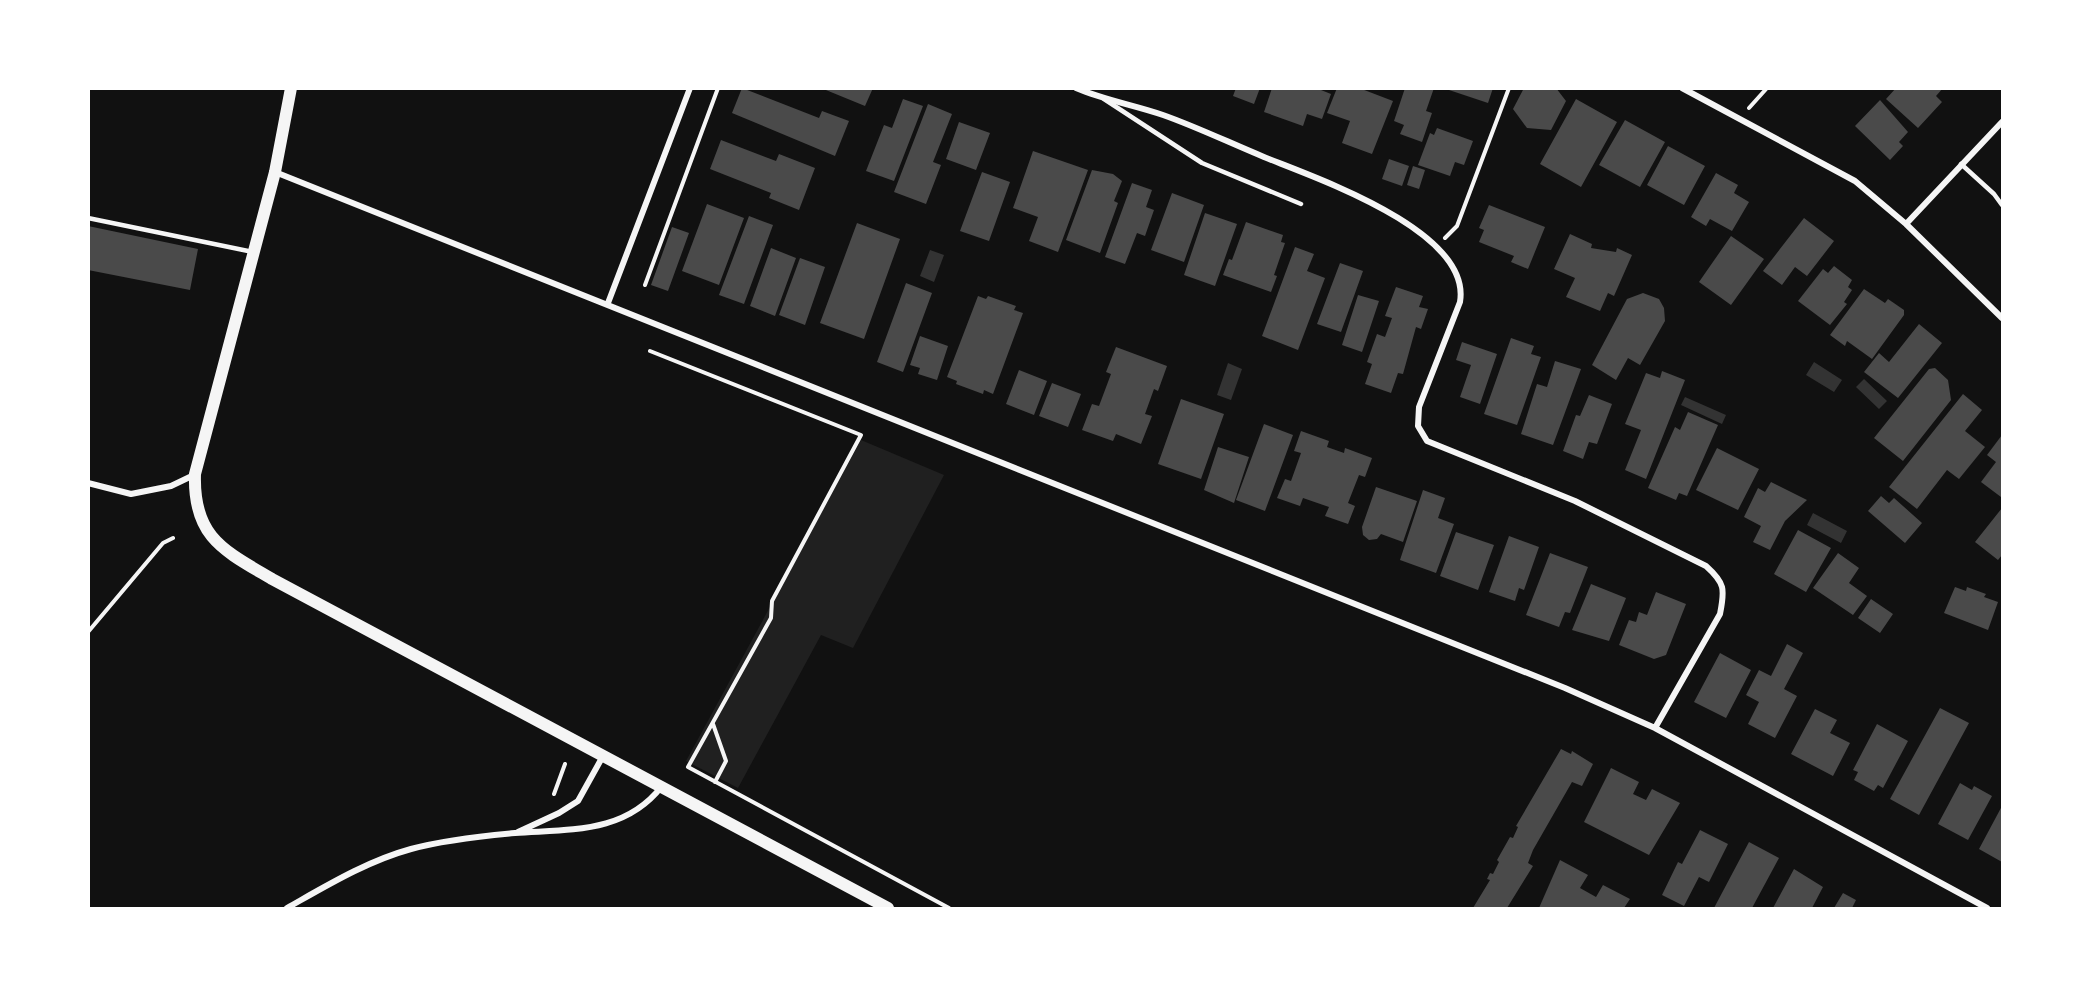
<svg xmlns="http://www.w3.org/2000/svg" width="2091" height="997" font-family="Montserrat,sans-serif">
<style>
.green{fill:#202020}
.water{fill:#333}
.building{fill:#4a4a4a}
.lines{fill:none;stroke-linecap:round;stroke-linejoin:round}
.path{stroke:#f5f5f5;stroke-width:4}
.service{stroke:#f5f5f5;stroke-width:4.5}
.minor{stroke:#f5f5f5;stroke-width:6}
.secondary{stroke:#f5f5f5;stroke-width:12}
</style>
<rect width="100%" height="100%" fill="#111"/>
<path class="green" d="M861,440L944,475L853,648L821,635L738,788L686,761Z"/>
<path class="water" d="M930,250L944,255L934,282L920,276Z
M1814,362L1842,380L1834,392L1806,375Z
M1228,363L1242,369L1231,400L1217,395Z
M1864,379L1887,401L1879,409L1856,387Z
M1685,397L1726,415L1722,424L1681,405Z
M1813,513L1847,531L1841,543L1807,525Z"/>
<path class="building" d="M742,88L819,118L822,111L849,121L835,156L732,113Z
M821,88H873L865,106Z
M1236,88H1260L1254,104L1233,96Z
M1272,88H1316L1331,94L1322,119L1307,114L1303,126L1264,112Z
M1337,88H1359L1393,101L1372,154L1342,143L1350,121L1327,113Z
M1405,88H1434L1426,111L1432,113L1422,142L1400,134L1404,125L1394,121Z
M1443,88H1493L1488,103Z
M1524,88H1556L1566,101L1551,130L1527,128L1513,109Z
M1896,88H1943L1936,96L1942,102L1918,128L1886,99Z
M903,99L923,106L894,181L866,171L884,125L892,128Z
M1576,99L1617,122L1581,187L1540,164Z
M1880,100L1908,132L1899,142L1903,146L1890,160L1855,126Z
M928,104L952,114L933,162L941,165L926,204L894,192Z
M1625,120L1665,142L1640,187L1599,165Z
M959,122L990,133L976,170L946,159Z
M1437,128L1473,141L1464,165L1455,162L1450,176L1418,165L1430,133L1434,135Z
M721,140L776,161L779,154L815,168L799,210L769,198L771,193L710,169Z
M1668,146L1705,166L1684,205L1647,185Z
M1033,151L1088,170L1058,252L1029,241L1038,217L1013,208Z
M1389,159L1409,166L1402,186L1382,179Z
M1413,166L1425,170L1419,189L1407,185Z
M1092,170L1113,174L1122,181L1114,201L1118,203L1100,253L1066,240Z
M982,172L1010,182L989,241L960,231Z
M1716,173L1738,185L1734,193L1749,202L1732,231L1710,219L1706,226L1691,217Z
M1132,183L1152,190L1146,207L1154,210L1145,236L1137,233L1125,264L1105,257Z
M1172,193L1204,205L1184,262L1151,250Z
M707,204L744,218L719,285L682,271Z
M1489,205L1545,227L1528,269L1511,262L1514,256L1479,242L1484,230L1479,228Z
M1205,213L1237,224L1215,286L1184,275Z
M749,216L773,225L744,304L719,295Z
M1804,218L1834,241L1807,276L1795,267L1782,285L1763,271Z
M1246,222L1283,235L1281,242L1285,243L1274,275L1277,276L1271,292L1223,275L1229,259L1232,260Z
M857,223L900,239L864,339L820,323Z
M88,226L198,249L190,290L88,270Z
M672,227L689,233L668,291L651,285Z
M1570,234L1592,244L1591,248L1616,252L1617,248L1632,255L1614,296L1608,293L1600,311L1566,297L1575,278L1554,269Z
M1731,236L1764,259L1731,305L1699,282Z
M1295,247L1314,254L1307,271L1325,278L1298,350L1262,336Z
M771,248L796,258L775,316L750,306Z
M800,258L825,267L805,325L779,315Z
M1340,263L1363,271L1341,332L1317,324Z
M1834,266L1852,280L1848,287L1852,290L1844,302L1847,304L1830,325L1798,301L1823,269L1828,273Z
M906,283L932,293L903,372L877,362Z
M1396,287L1423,296L1419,307L1428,309L1421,329L1416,327L1403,374L1398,373L1391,393L1365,384L1372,364L1367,362L1377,334L1385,337L1392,318L1385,316Z
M1864,289L1885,303L1888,299L1904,310V315L1872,359L1847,341L1845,346L1830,335Z
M1643,293L1659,299L1664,308L1665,321L1640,365L1628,358L1616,380L1592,365L1627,299Z
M1358,295L1379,301L1362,352L1342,345Z
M978,296L986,299L988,296L1016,306L1014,310L1023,313L993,394L984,390L983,394L956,384L957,381L947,377Z
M1919,324L1942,343L1898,398L1864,372L1879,353L1889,362Z
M920,336L948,346L937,380L918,374L920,368L910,365Z
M1511,338L1534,346L1531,354L1541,357L1517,425L1484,414Z
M1462,342L1497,354L1480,404L1460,397L1471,365L1456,360Z
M1116,347L1167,366L1158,391L1154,389L1145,414L1152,416L1141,444L1116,434L1113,441L1082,430L1092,404L1099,406L1111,374L1106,372Z
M1555,361L1581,369L1553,445L1521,434L1537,384L1547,387Z
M1935,368L1948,380L1951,400L1903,461L1874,438L1929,369Z
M1019,370L1047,381L1034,415L1006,404Z
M1662,371L1685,380L1646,479L1625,470L1641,430L1625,424L1646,373L1660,378Z
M1052,383L1081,394L1068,427L1039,416Z
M1963,394L1982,410L1965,431L1985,447L1959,479L1947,470L1917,509L1889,487Z
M1589,395L1612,404L1597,444L1589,442L1583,459L1563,451L1576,415L1580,416Z
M1181,399L1224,414L1201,479L1158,464Z
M1688,412L1718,425L1687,496L1679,493L1676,500L1648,488L1675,427L1680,430Z
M1264,424L1293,435L1265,511L1236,500Z
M1301,431L1329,441L1327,447L1344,453L1345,448L1372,458L1365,477L1359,475L1348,503L1355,506L1348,524L1325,516L1329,507L1303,498L1300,506L1277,498L1285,479L1291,481L1301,453L1294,451Z
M2002,435V495L2001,497L1981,482L1996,462L1987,455Z
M1218,447L1249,457L1234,503L1204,490Z
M1717,448L1759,469L1738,510L1696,490Z
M1771,482L1807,500L1785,521L1770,550L1753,542L1761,526L1744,517L1758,488L1765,492Z
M1376,487L1417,501L1403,542L1381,534L1377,539L1369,540L1363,535L1362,527Z
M1423,490L1445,498L1438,518L1454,524L1436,573L1400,560Z
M1881,496L1889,503L1894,498L1922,523L1905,543L1868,511Z
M2002,508V555L1998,560L1975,542Z
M1798,530L1831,548L1806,592L1774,574Z
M1456,532L1494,545L1478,590L1440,576Z
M1509,536L1539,547L1524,590L1519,588L1515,601L1489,592Z
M1550,553L1588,567L1570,613L1565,612L1559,627L1526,615Z
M1838,553L1859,568L1849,583L1867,596L1853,615L1813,588Z
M1591,584L1626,598L1609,641L1572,630Z
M1955,587L1966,591L1967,587L1986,594L1984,597L1998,602L1988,630L1944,613Z
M1656,592L1686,604L1666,655L1654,659L1619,645L1629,620L1636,622L1639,612L1647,615Z
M1871,599L1893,614L1880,633L1858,618Z
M1787,644L1803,653L1784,689L1797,696L1775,738L1748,724L1759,702L1746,695L1759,670L1771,676Z
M1720,653L1751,670L1726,718L1694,702Z
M1940,708L1969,723L1919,815L1890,799Z
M1815,709L1837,720L1830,733L1850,743L1833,776L1791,754Z
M1877,724L1908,741L1883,788L1878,785L1874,791L1854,780L1858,772L1853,770Z
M1561,749L1571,754L1572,751L1593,764L1582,786L1572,782L1533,850L1528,863L1533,866L1507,908H1473L1490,880L1487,879L1490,873L1493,874L1499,862L1497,860L1510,837L1513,838L1518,827L1516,826Z
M1611,768L1639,782L1633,794L1646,800L1652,789L1680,803L1649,855L1584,822Z
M1960,783L1972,790L1974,786L1992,796L1968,840L1938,824Z
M2002,806V862L1979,849Z
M1700,830L1728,844L1709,882L1699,877L1684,906L1662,895L1678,862L1682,864Z
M1749,842L1779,858L1752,908H1714Z
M1560,860L1588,875L1580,888L1596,897L1603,885L1630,899L1624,908H1539Z
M1794,869L1823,887L1812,908H1773Z
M1843,893L1856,900L1852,908H1834Z"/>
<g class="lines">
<path class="path" d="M1749,108L1767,88
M1445,238L1457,226L1509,88
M645,285L718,88
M650,351L861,435L772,601L771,618L688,767L949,908
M88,632L163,543L173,538
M713,724L726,761L715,782
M554,794L565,764"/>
<path class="service" d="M1104,99L1202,163L1301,204
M1961,164L1994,194L2002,205
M88,218L253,252"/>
<path class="minor" d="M1076,88C1104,100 1134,105 1163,115C1197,127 1230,143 1264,157C1316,178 1472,231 1460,302L1419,407L1418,426L1427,441L1575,501L1706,566C1725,583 1725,589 1720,614L1655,728
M1682,88L1855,181L1906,224L2002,318
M275,172L1565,688L1655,728L1987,908
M1906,224L2002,122
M608,303L690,88
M88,483L131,494L171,486L194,475
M518,832L559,813L578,801L603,756
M287,908C326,886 367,861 411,849C444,840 482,836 515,833C570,829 625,834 662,786"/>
<path class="secondary" d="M291,88L275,172L195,474C193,537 223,550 272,579L888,908"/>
</g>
<rect width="2091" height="997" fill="none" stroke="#ffffff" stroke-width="180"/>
</svg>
